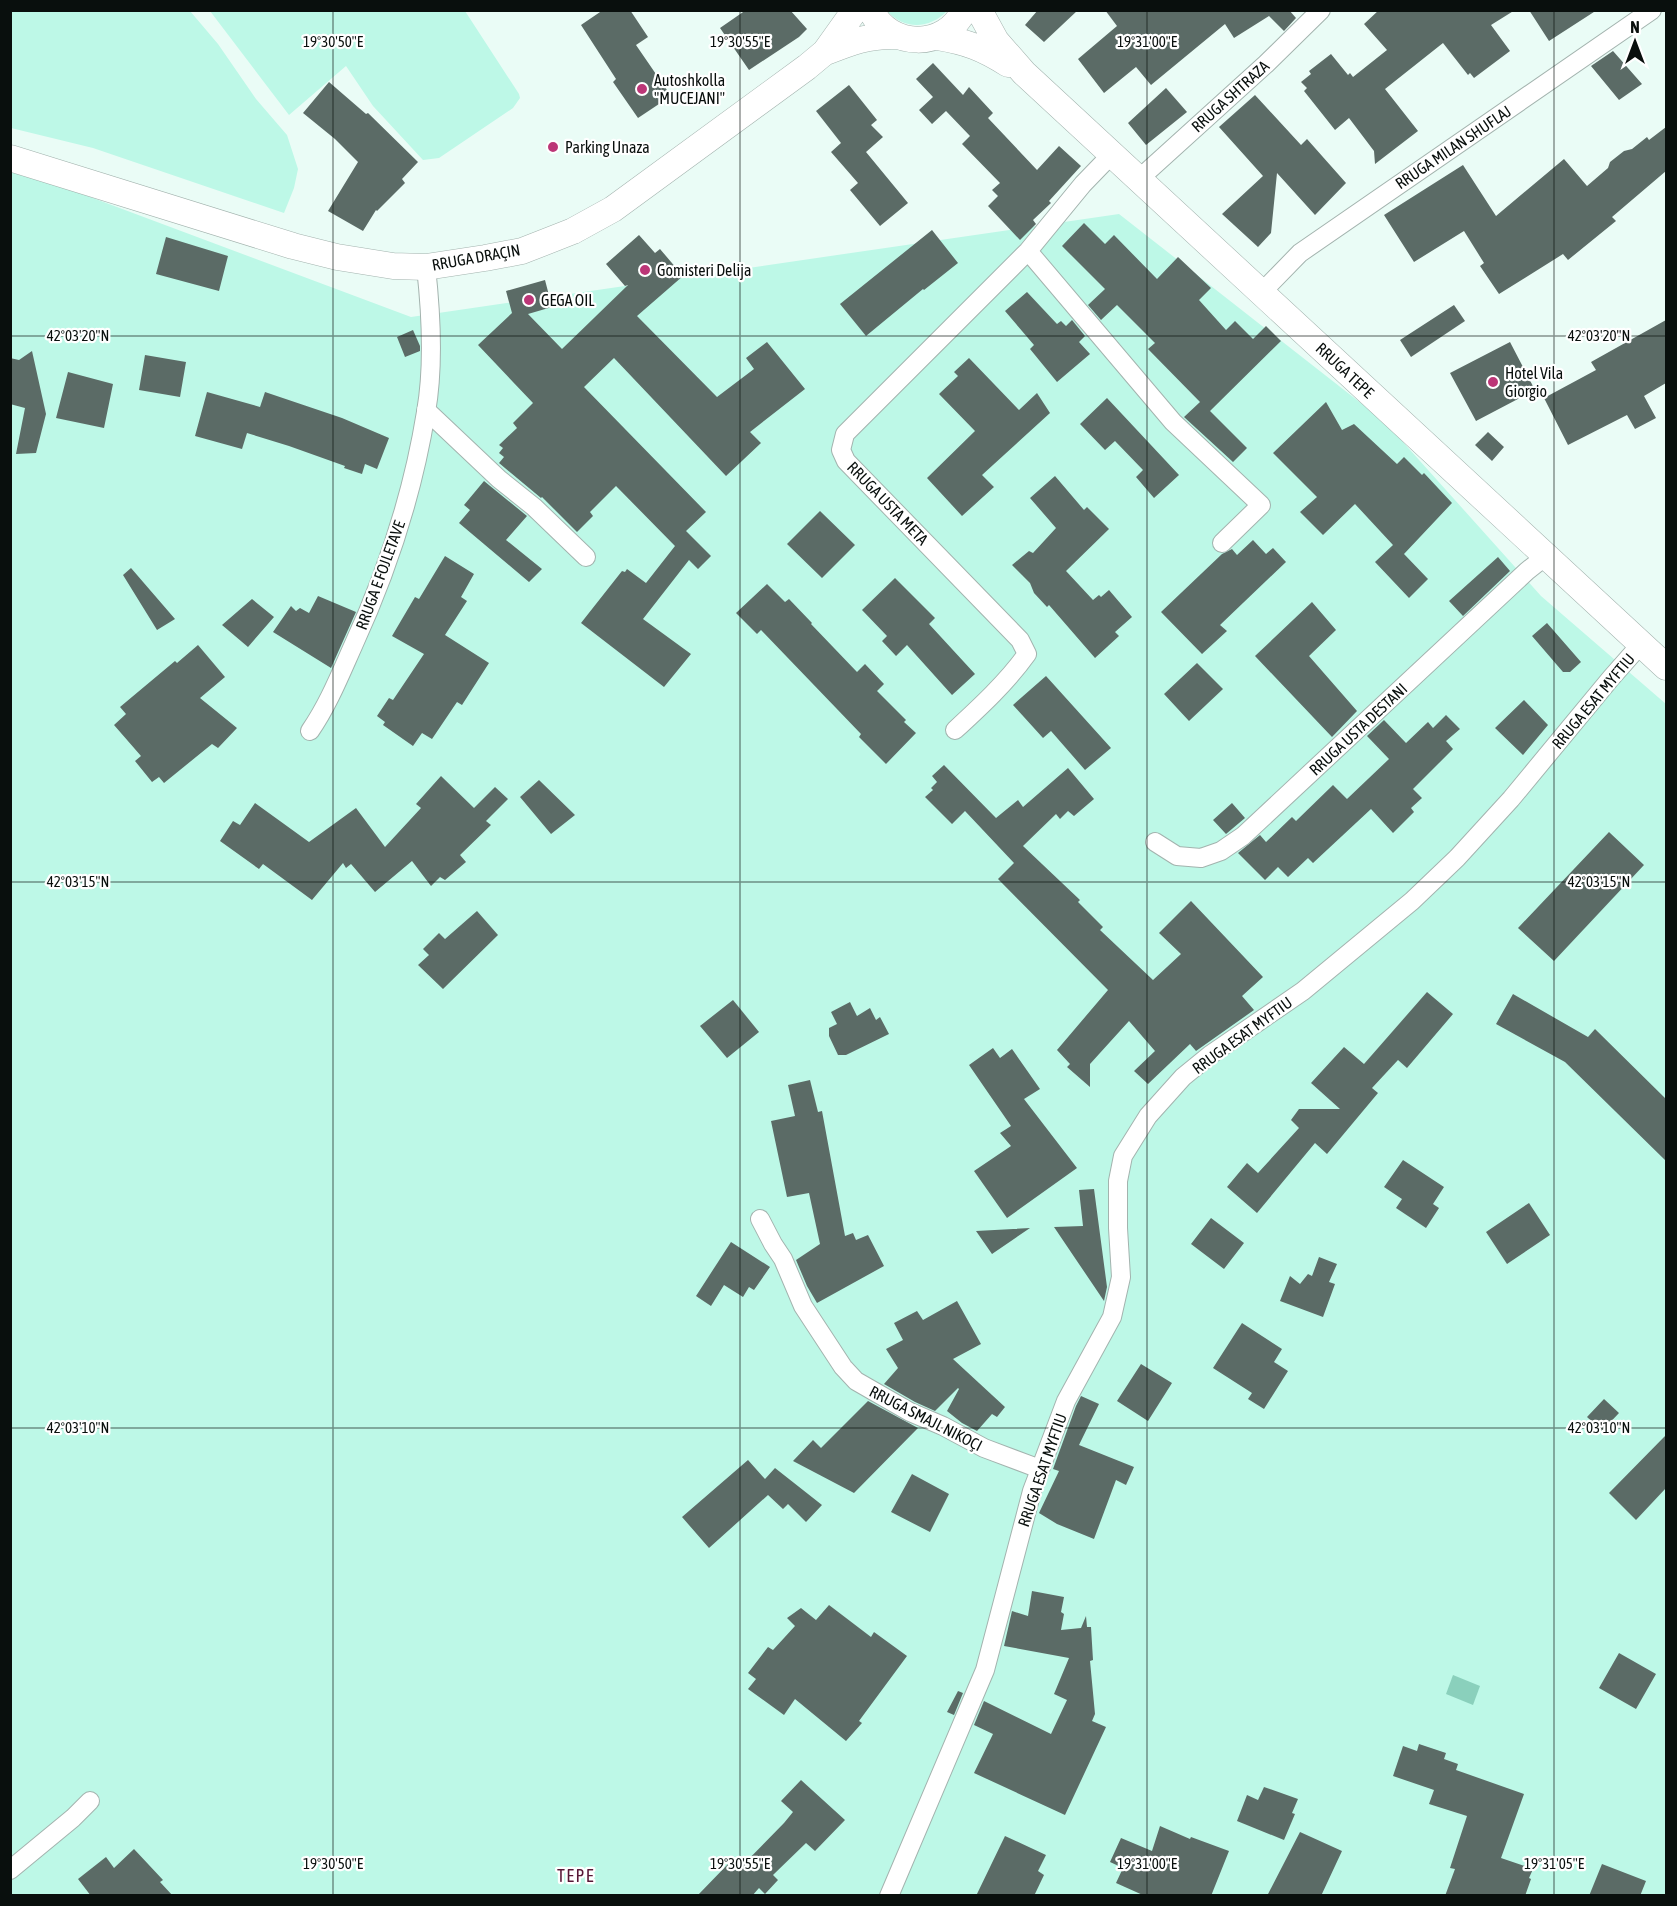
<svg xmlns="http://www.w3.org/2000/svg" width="1677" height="1906" font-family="'Asap Condensed',sans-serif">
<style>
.green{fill:#bdf8e7}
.water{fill:#8ad0bc}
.building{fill:#5b6b66}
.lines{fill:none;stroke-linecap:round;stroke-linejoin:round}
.minor-casing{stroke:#a3b3ae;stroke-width:20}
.secondary-casing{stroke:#a3b3ae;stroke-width:27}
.minor{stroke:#fff;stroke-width:18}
.secondary{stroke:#fff;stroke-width:26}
.ticks{fill:none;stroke:#090f0d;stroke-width:1.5;stroke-opacity:0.45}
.poi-dot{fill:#bc3677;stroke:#fff;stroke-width:2}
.labels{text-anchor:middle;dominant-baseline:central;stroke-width:4.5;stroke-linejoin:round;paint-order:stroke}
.poi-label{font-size:16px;fill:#090f0d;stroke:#fff;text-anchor:start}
.street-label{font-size:16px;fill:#090f0d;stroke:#fff}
.neighbourhood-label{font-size:18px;letter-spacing:1.5px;fill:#571736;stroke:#fff}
.ticks-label{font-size:15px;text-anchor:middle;fill:#090f0d;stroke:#fff;stroke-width:4.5;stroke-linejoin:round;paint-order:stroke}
</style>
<rect width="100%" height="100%" fill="#eafcf6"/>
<path class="green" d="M10,11H190L218,44L256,99L287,135L298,169L294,188L284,213L93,148L11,128Z
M210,11H465L519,94L520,98L513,108L439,158L423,160L373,106L346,66L289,115Z
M887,11H947C930,29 904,30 887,11Z
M10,167L411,317L1119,214L1385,422L1541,596L1666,704V1895H11Z"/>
<path class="water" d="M1453,1675L1480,1686L1473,1705L1446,1694Z"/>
<path class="building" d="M603,10H630L648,37L636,45L671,96L638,118L613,82L616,79L581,25Z
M746,10H790L807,29L799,37L749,70L720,28Z
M1038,10H1078L1044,42L1025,25Z
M1105,10H1289L1296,18L1284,31L1269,16L1234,38L1225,24L1151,85L1136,67L1104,93L1078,59L1117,26Z
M1379,10H1515L1491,25L1510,51L1474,78L1470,73L1468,75L1443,43L1385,89L1418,131L1375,164L1374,151L1349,118L1335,130L1304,91L1307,88L1301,82L1311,74L1309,71L1331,54L1348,75L1350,73L1353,77L1387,50L1364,24Z
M1529,10H1597L1549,41Z
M1613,51L1642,84L1619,100L1591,66Z
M933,63L963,95L969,87L993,113L988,118L1037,170L1059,146L1081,166L1049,201L1051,203L1033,220L1036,224L1020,240L988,206L998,196L992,190L1000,183L962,144L970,136L946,111L932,124L919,110L933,97L916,79Z
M329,82L366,114L368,113L418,162L402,179L405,183L377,211L376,210L363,231L328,211L358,162L335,139L303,113Z
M849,85L877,120L871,125L883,137L866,152L908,203L880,226L850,190L858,183L831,152L841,143L816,111Z
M1166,88L1187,112L1146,145L1128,123Z
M1255,95L1301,145L1307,139L1346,183L1315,215L1277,173L1271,233L1258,247L1222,214L1263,176L1219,127Z
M1666,127V171L1612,217L1616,221L1568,260L1563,254L1499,294L1480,266L1484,263L1464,231L1414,262L1384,215L1463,165L1496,216L1564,159L1587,186L1608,168L1610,162L1624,151L1632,149L1647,137L1649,140Z
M1084,223L1105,244L1114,235L1157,279L1178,257L1211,288L1199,300L1226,330L1235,321L1253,339L1266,326L1281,341L1210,411L1247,448L1233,462L1184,417L1200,402L1148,349L1155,343L1117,305L1101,320L1088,305L1105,289L1062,246Z
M932,230L958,263L924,290L923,289L866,336L840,304Z
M639,235L655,253L660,249L683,276L637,316L717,397L754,369L746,358L767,342L805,389L750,432L761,443L726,476L614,358L584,387L706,512L686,531L711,556L698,569L689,560L643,619L691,654L664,687L581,623L622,571L625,572L627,569L646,583L675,546L616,486L590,512L593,516L577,532L542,497L541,498L499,463L504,457L499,453L503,448L499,445L517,428L513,423L533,403L478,345L512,313L506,291L545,280L552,307L528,314L562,349L628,285L625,286L606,264Z
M166,237L228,256L219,291L156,274Z
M1027,292L1057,324L1061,321L1066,326L1072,320L1085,336L1079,342L1090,354L1057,382L1030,349L1034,345L1005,311Z
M1454,305L1465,321L1411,357L1400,340Z
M1666,320V383L1644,396L1656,418L1635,429L1627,415L1568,445L1544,398L1596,370L1591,362Z
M413,330L420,346V351L405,357L397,337Z
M1510,342L1535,390L1476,421L1450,373Z
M32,351L46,414L36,453L16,454L25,408L10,404V358L19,360Z
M145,355L186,362L180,397L139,390Z
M969,358L1019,410L1037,393L1050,413L982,475L994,487L962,516L927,478L975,431L939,394L958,376L954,372Z
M68,372L113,384L104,428L56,418Z
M207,392L260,407L265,392L342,418L389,438L377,469L365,464L362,474L344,468L345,466L289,446L247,433L242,449L195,436Z
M1107,398L1179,475L1154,498L1136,477L1143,470L1115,441L1105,450L1080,424Z
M1326,402L1342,430L1354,424L1397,464L1404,457L1422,475L1424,473L1452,503L1404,554L1428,579L1409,598L1375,562L1393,545L1355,504L1323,535L1300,512L1317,497L1273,453Z
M1488,432L1504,447L1492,461L1475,445Z
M1055,476L1084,510L1087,507L1109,529L1066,571L1093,600L1099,595L1101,597L1109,590L1132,617L1115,632L1119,636L1095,658L1049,605L1047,607L1034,593L1030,583L1012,565L1029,551L1033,553L1056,528L1030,498Z
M484,481L527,516L506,540L542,569L529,582L459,523L470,510L464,505Z
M820,511L855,545L822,578L787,544Z
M1253,540L1266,554L1273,548L1286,562L1220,625L1227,631L1202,654L1161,612L1222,554L1232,549L1237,555Z
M445,556L474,574L461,597L467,601L445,635L489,663L462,705L457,702L432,739L422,733L413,746L383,725L385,722L377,716L389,698L393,700L424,654L392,636L415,597L419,599Z
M1498,557L1510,571L1463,616L1449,601Z
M131,568L175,619L157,630L123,575Z
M895,578L935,618L929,624L975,674L952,695L907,645L896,656L882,641L887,636L862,610Z
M767,584L785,602L789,599L812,623L811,624L857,672L865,664L884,684L877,691L906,720L904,722L916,733L886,764L859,737L861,734L761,630L757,634L736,613Z
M318,596L356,612L331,668L273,632L291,606L296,611L300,608L309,613Z
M252,599L274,617L248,647L222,625Z
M1312,602L1336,630L1309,656L1357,711L1332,737L1255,656Z
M1547,623L1581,662L1570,672H1563L1532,636Z
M198,645L225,677L200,698L237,728L218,748L212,744L164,783L159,777L152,782L135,761L141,756L114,725L126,714L120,707L175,661L177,663Z
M1197,663L1223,689L1189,721L1164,694Z
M1046,676L1111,748L1085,770L1051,731L1043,738L1013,705Z
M1524,700L1548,725L1523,755L1495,728Z
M1446,715L1460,729L1446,741L1453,749L1413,789L1422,798L1411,808L1414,812L1393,833L1371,809L1313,863L1308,858L1288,877L1278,867L1265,880L1238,853L1260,835L1266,842L1292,817L1296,821L1333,785L1347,799L1389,759L1367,736L1384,720L1406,743L1428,722L1433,728Z
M944,765L996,818L1018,800L1023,807L1068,768L1094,799L1074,816L1068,811L1060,819L1056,814L1023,846L1080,900L1078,902L1103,927L1100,930L1153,980L1181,954L1159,933L1191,901L1263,977L1242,996L1254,1010L1196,1051L1190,1044L1148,1084L1134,1071L1155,1051L1129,1021L1090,1064V1087L1067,1067L1070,1064L1057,1050L1108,990L998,879L1014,863L965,811L952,824L925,797L933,790L931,788L937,782L932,776Z
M441,776L474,808L495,787L508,799L486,821L491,825L460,855L466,862L445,880L440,877L431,886L412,861L375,892L351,864L346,868L343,863L312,900L263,864L259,869L220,841L233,821L240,825L255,803L309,842L356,808L385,847L421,808L416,804Z
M539,780L575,815L551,834L520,797Z
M1232,803L1245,818L1226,834L1213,820Z
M1609,832L1644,865L1554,961L1518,928Z
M477,911L498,935L443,989L418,965L429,955L423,949L439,933L445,939Z
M1427,992L1453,1014L1407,1068L1398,1060L1372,1088L1378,1093L1327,1154L1315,1143L1257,1213L1227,1187L1247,1163L1258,1173L1299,1128L1291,1120L1299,1109H1340L1311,1083L1344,1047L1364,1064Z
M1513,994L1588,1037L1595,1029L1666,1099V1161L1565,1062L1496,1024Z
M733,1000L759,1032L727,1058L700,1026Z
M850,1002L857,1016L870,1008L876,1020L880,1017L889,1034L846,1055H838L829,1036V1028L837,1024L831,1012Z
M993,1048L1000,1058L1012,1049L1040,1089L1024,1099L1077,1168L1007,1218L974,1171L1011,1146L1000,1133L1011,1126L969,1065Z
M810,1080L818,1112L822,1111L845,1236L853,1233L856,1240L868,1235L884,1266L817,1303L807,1286L796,1260L820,1244L809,1193L787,1197L771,1121L795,1116L788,1085Z
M1403,1160L1444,1187L1433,1204L1439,1208L1426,1228L1396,1208L1402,1199L1384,1187Z
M1094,1189L1107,1287L1104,1301L1054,1227L1083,1226L1079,1190Z
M1529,1203L1550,1235L1507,1264L1486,1232Z
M1211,1218L1244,1243L1224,1269L1191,1244Z
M1030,1228L992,1254L976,1231Z
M731,1242L770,1267L754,1290L749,1287L743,1297L724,1285L711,1306L696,1296Z
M1319,1257L1337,1264L1329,1282L1335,1284L1323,1317L1280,1301L1290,1276L1300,1284L1308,1274L1312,1276Z
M957,1301L981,1344L953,1359L1005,1407L997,1417L992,1414L977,1431L962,1423L947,1411L959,1389L958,1388L935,1411L915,1402L884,1384L898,1368L886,1349L903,1340L894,1323L917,1311L923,1320Z
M1242,1323L1282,1349L1274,1362L1288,1371L1264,1409L1248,1399L1252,1393L1213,1368Z
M1141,1364L1172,1383L1148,1421L1117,1401Z
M1081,1396L1099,1404L1079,1445L1134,1467L1126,1485L1116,1480L1094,1539L1057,1524L1039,1513L1059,1471L1053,1469L1076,1406Z
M1604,1399L1619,1413L1602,1431L1587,1417Z
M868,1401L918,1428L854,1493L793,1461L813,1440L821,1448Z
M1666,1435V1488L1636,1520L1609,1493Z
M748,1460L765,1479L775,1468L822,1505L806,1522L788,1504L783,1509L768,1495L709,1548L682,1517Z
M912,1474L949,1494L930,1532L891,1512Z
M1032,1591L1064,1597L1061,1612L1064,1614L1061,1630L1081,1628L1086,1616L1087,1627H1091L1093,1660L1090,1661L1095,1714L1092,1721L1106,1727L1065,1815L974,1773L993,1734L974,1725L984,1701L1051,1734L1067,1700L1054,1694L1069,1658L1004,1646L1012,1611L1028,1616Z
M829,1605L871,1637L874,1632L907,1656L859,1721L862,1723L846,1741L795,1699L784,1715L748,1689L756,1679L748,1673L768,1647L773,1650L795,1626L787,1618L801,1608L816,1620Z
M1619,1653L1656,1674L1636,1709L1599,1688Z
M958,1691L963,1693L954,1715L947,1712Z
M1419,1744L1446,1753L1444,1759L1458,1764L1456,1770L1524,1794L1501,1858L1533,1869L1529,1878L1531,1879L1525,1896H1445L1455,1869L1450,1868L1467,1816L1429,1804L1434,1790L1393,1776L1403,1746L1417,1751Z
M801,1780L845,1820L815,1851L806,1843L773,1875L778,1880L765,1894L759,1888L752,1896H697L729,1863L737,1871L784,1823L793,1812L781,1801Z
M1264,1787L1298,1799L1292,1813L1295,1814L1284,1840L1237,1821L1247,1795L1258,1800Z
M1160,1826L1190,1839L1191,1837L1229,1851L1211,1896H1145L1116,1883L1123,1868L1110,1862L1121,1838L1152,1851Z
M1300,1832L1342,1851L1321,1896H1267Z
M1005,1836L1046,1855L1038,1871L1044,1875L1034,1896H976Z
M134,1849L163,1880L160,1882L173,1896H91L78,1879L106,1857L114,1868Z
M1602,1864L1646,1881L1640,1896H1589Z"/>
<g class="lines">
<g class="minor-casing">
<path id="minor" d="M1139,179L1266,64L1321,10
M1028,251L1173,422L1261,505L1222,543
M1261,293L1300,253L1652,10
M426,410L499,479L534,507L586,557
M955,730C980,707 1007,682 1027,654L1020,640L846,461L841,450L845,434L1028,251L1083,184L1112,154
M310,731C328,705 340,675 353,646C387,572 413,493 426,412C434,367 431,312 426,267
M1155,842L1177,856L1201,858L1221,851L1243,836L1527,571L1546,556
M760,1219L773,1244L783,1259L803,1306L843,1367L856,1381L910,1412L943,1426L984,1448L1040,1469
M10,1870L73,1818L90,1801
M889,1896L985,1670L1032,1491L1066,1401L1112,1317L1121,1277L1118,1228V1181L1123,1156L1148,1116L1183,1077L1210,1055L1303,991L1412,901L1457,858L1511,799L1611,678L1641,644"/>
</g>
<g class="secondary-casing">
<path id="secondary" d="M871,10C889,49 946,50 964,10
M979,10L996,41L1024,73L1666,667
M937,37C967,42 983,48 1008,64
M826,52C851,42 869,35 896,36
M10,158L293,246L337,257L393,266L426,267L485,258L522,251L573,231L613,209L807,67L825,52L855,10"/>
</g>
<use href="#minor" class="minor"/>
<use href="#secondary" class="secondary"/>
</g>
<path class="ticks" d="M333,10V1896M740,10V1896M1147,10V1896M1554,10V1896M10,336H1666M10,882H1666M10,1428H1666"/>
<g class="poi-dot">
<circle cx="642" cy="89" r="6"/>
<circle cx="553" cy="147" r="6"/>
<circle cx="645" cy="270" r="6"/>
<circle cx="529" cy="300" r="6"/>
<circle cx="1493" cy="382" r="6"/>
</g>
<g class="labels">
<g class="poi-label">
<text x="654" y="80">Autoshkolla<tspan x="654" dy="18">"MUCEJANI"</tspan></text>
<text x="565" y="147">Parking Unaza</text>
<text x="657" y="270">Gomisteri Delija</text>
<text x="541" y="300">GEGA OIL</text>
<text x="1505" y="373">Hotel Vila<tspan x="1505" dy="18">Giorgio</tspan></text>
</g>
<g class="street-label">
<text transform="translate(1230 96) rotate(-42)">RRUGA SHTRAZA</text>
<text transform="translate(1453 147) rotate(-34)">RRUGA MILAN SHUFLAJ</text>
<text transform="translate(476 257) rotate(-10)">RRUGA DRAÇIN</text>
<text transform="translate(1345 370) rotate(43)">RRUGA TEPE</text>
<text transform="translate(888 503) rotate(46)">RRUGA USTA META</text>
<text transform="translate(380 575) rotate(-70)">RRUGA E FOJLETAVE</text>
<text transform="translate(1593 701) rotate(-50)">RRUGA ESAT MYFTIU</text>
<text transform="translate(1358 729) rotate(-43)">RRUGA USTA DESTANI</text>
<text transform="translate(1242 1035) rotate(-36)">RRUGA ESAT MYFTIU</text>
<text transform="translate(926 1418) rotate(27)">RRUGA SMAJL NIKOÇI</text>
<text transform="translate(1042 1470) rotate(-71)">RRUGA ESAT MYFTIU</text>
</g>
<g class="neighbourhood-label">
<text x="576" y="1875">TEPE</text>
</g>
</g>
<g class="ticks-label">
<text x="333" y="47">19°30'50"E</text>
<text x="740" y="47">19°30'55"E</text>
<text x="1147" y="47">19°31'00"E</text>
<text x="78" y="341">42°03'20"N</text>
<text x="1599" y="341">42°03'20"N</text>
<text x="78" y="887">42°03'15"N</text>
<text x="1599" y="887">42°03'15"N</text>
<text x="78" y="1433">42°03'10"N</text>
<text x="1599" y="1433">42°03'10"N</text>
<text x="333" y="1869">19°30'50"E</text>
<text x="740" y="1869">19°30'55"E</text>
<text x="1147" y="1869">19°31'00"E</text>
<text x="1554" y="1869">19°31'05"E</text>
</g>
<rect width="1677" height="1906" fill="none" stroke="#090f0d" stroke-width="24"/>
<g transform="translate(1635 42)" stroke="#ffffff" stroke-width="4.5" paint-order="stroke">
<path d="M0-4.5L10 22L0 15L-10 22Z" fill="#090f0d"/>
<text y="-9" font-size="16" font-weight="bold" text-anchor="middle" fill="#090f0d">N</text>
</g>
</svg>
